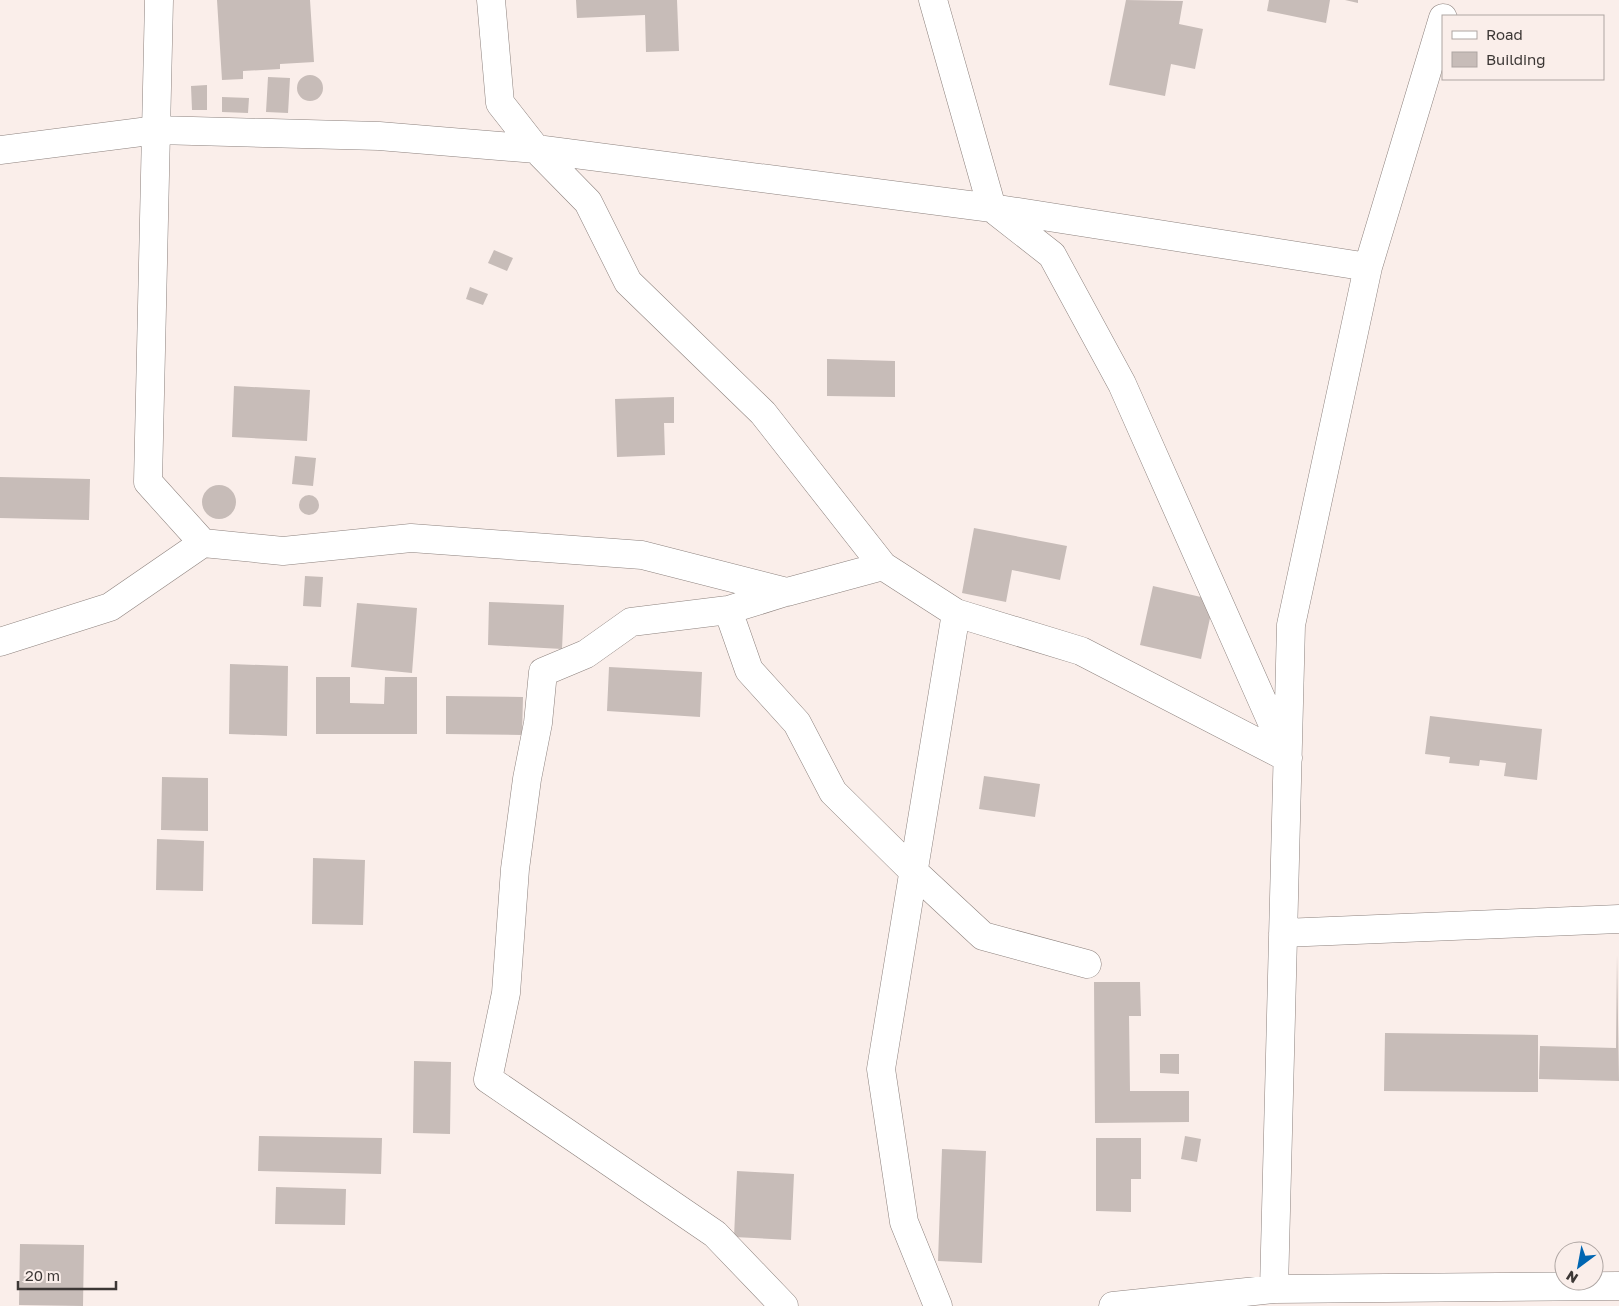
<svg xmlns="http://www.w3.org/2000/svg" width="1619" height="1306" font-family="'Golos Text',sans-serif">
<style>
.building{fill:#c7bcb8}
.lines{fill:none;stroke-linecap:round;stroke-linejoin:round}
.minor-casing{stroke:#8d827e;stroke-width:29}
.minor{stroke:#fff;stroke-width:28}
</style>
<rect width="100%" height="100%" fill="#faeeea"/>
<path class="building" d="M217,0H310L314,62L280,64V69L243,71V79L222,80Z
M576,0H677L679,51L646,52L645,15L577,18Z
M1126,0L1183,1L1179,24L1203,29L1195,69L1171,64L1165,96L1109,85Z
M1269,0H1330L1326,23L1267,11Z
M1345,0H1358V3Z
M297 88a13 13 0 1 1 26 0a13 13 0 1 1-26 0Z
M268,77L290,78L288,113L266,112Z
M207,85V110H192L191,86Z
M222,97L249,98L248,113L222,112Z
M494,250L513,258L507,271L488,263Z
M470,287L488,294L483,305L466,299Z
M827,359L895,361V397L827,396Z
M234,386L310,390L307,441L232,437Z
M674,397V423H664L665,455L617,457L615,399Z
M295,456L316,458L313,486L292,484Z
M0,477L90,479L89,520L0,518Z
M202 502a17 17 0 1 1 34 0a17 17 0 1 1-34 0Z
M299 505a10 10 0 1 1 20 0a10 10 0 1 1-20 0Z
M974,528L1067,546L1060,580L1012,570L1006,602L962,593Z
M305,576L323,577L321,607L303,606Z
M1153,586L1214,600L1201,659L1140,645Z
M489,602L564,605L562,649L488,645Z
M357,603L417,608L412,673L351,667Z
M230,664L288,666L287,736L229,734Z
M609,667L702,672L700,717L607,711Z
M316,677H350V703L384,704L385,677H417V734H316Z
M446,696L523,697L522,735L446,734Z
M1430,716L1542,729L1537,780L1504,776L1506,763L1480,760L1479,766L1449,763L1450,757L1425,754Z
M984,776L1040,784L1035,817L979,809Z
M162,777L208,778V831L161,830Z
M157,839L204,841L203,891L156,890Z
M313,858L365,860L363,925L312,924Z
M1617,955L1619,1081L1539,1079L1540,1046L1616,1048Z
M1094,982H1140L1141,1016H1129L1130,1091H1189V1122L1095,1123Z
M1385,1033L1538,1035V1092L1384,1091Z
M1160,1054H1179V1074L1160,1073Z
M414,1061L451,1062L450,1134L413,1133Z
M259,1136L382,1138L381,1174L258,1171Z
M1185,1136L1201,1139L1197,1162L1181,1159Z
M1096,1138H1141V1179H1131V1212L1096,1211Z
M942,1149L986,1151L982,1263L938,1261Z
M737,1171L794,1174L791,1240L734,1237Z
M276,1187L346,1189L345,1225L275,1224Z
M20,1244L84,1245L83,1306L19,1305Z"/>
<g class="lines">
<g class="minor-casing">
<path id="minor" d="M159,0L148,482L203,543L283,551L411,538L642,555L787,592L883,566
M491,0L500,103L536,149L588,202L628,282L763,413L883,566L956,613L1081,651L1288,758
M933,0L992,208L1052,255L1122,384L1285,752
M0,150L157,130L379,136L536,149L992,208L1368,267
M728,610L749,670L797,723L833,792L913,871L983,936L1087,964
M0,642L110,607L203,543
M1283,933L1619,919
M1274,1289L1291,625L1368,267L1443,18
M784,1306L715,1234L488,1079L506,993L515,869L527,779L538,723L543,672L586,654L631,622L728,610L786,592
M938,1306L904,1222L881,1069L956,613
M1113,1306L1274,1289L1619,1286"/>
</g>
<use href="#minor" class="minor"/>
</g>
<rect x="1442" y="15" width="162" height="65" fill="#faeeea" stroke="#aea5a2"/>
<rect x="1452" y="31" width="25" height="8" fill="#ffffff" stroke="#aea5a2"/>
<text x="1486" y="40" font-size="15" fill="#3c3735">Road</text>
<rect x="1452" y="52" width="25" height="15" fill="#c7bcb8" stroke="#aea5a2"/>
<text x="1486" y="65" font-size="15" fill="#3c3735">Building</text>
<g transform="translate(1579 1266) rotate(212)"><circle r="24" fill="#faeeea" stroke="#aea5a2"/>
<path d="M0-4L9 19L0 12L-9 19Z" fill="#0066b2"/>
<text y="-8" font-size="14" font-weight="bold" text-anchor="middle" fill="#3c3735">N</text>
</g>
<path d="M18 1281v8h98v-8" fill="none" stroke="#3c3735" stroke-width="2.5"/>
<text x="25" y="1281" font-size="15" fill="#3c3735" stroke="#faeeea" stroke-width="4" paint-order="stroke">20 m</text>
</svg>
